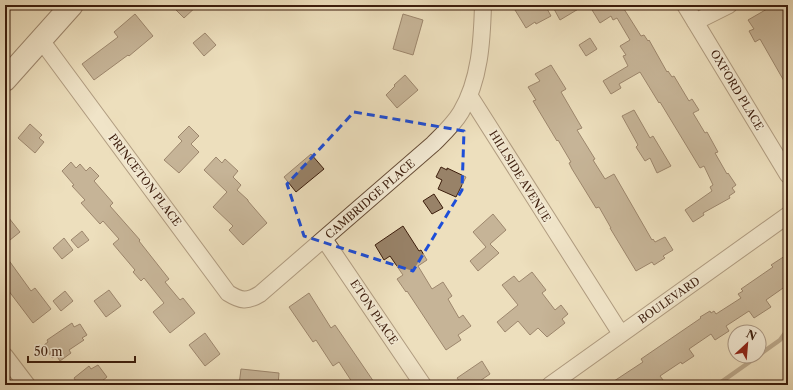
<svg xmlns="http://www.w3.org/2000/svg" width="793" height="390" font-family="'Libre Caslon Text',serif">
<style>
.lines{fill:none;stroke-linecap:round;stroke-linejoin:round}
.stream{stroke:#826a52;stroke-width:4.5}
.building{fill:#988268;stroke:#3c1d0c}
.street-casing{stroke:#684e38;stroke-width:18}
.secondary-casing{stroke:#3c1d0c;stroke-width:24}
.street{stroke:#f3ead4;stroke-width:16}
.secondary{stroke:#f3ead4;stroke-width:22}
.marked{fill:none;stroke:#1d4ed8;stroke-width:3;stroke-dasharray:8 5;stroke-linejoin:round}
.labels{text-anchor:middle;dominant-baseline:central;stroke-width:3.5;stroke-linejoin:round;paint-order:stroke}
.street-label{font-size:11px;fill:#3c1d0c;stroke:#f3ead4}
</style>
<rect width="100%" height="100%" fill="#eddfbd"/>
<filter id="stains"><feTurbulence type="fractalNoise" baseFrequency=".005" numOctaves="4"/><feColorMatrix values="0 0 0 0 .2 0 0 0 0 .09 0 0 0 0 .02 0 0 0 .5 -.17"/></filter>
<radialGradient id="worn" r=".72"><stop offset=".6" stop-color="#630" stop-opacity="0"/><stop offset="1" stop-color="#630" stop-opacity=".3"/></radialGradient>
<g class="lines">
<path class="stream" d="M759,355L780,340L788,329
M717,385L758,356"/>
</g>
<path class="building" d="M171,5H198L184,18Z
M524,5H545L551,16L536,24L535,22L526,28L515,10Z
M561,5H585L560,20L554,9Z
M589,5H630L624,9L641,36L644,35L648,41L649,40L667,72L668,71L672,77L674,76L689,101L692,99L699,110L693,113L705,133L707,132L718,152L715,153L727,174L728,173L736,185L732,188L735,192L729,196L730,198L703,213L704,215L693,222L685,210L712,191L710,187L713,185L704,166L700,168L660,102L659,103L640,72L619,84L621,88L611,94L603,81L628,66L623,56L626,55L620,46L630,40L617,18L613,20L611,16L600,23Z
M774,5H788V88L760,39L755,42L749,31L754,29L748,20Z
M135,14L153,36L129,56L128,55L94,80L82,64L118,37L114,32Z
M403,14L423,20L413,55L393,49Z
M205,33L216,45L204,56L193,43Z
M590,38L597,49L586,56L579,45Z
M551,65L566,89L561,92L582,128L577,130L595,159L593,160L605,179L614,174L652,240L653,239L655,242L665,237L673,250L663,256L665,258L654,265L652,262L636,271L610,228H611L599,207L596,208L572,169L569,163L571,162L558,140L557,141L533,101L536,100L528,87L540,81L535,74Z
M405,75L418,90L397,108L386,95L395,86L394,85Z
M634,110L650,138L653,136L671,166L657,173L650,158L645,161L636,147L638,145L622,116Z
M30,124L42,135L39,138L44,142L35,153L18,138Z
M189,126L199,136L191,144L199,152L179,173L164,160L182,141L178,137Z
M311,154L324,169L296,192L284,177Z
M216,157L222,163L225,159L238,171L233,177L241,185L237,190L248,200V201L267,223L243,245L229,230L233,226L213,207L227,192L204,170Z
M71,162L76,168L80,164L86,171L90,167L99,176L94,181L113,203L110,206L140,240L139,241L169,279L165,282L180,300L183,298L195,313L170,333L153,312L164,303L144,278L141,281L133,272L135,270L113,244L119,239L103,221L100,224L81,203L85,200L72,186L74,185L62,171Z
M441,167L447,170V168L466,177L456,197L438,189L442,180L436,177Z
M434,194L443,208L432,214L423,201Z
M5,213L20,232L5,244Z
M493,214L506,230L490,244L499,253L478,271L470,261L486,247L473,232Z
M403,226L419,251L421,250L427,260L418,266L432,289L443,282L452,296L448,299L459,318L463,315L471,326L458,335L461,340L446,350L407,291L406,292L397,279L403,275L390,256L384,260L375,245Z
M82,231L89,240L78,248L71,240Z
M64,238L73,250L62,259L53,248Z
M788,254V279L783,282L786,286L766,300L771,307L754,318L749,311L726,326L729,331L715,340L711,334L689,349L694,356L682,364L681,362L660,376L663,380L657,385H608L643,362L641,359L701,318L700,317L710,311L711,313L714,311L716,314L741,298L738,294L743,291L741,289L773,267L771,265Z
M5,255L31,291L35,288L51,309L33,323L5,286Z
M532,272L546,290L542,293L555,310L561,305L568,314L562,319L565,323L547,337L538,328L530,335L518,321L505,332L497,322L518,305L502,285L514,276L519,282Z
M109,290L121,306L106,317L94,301Z
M65,291L73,301L61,311L53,301Z
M309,293L331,328L335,325L376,385H354L339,362L333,366L316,340L313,342L289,307Z
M72,323L74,327L80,324L87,335L82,338L84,340L69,350L71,353L60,361L56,355L52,358L44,345L48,342L47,340Z
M205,333L220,354L205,366L189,345Z
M482,361L490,374L474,385H462L457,378Z
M98,365L107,377L97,385H78L74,378L89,366L91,369Z
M241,369L279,373L278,385H239Z"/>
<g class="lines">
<g class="street-casing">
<path id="street" d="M685,5L788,175
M695,22L729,5
M41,40L228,293C241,301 247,302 260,294L433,144C443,134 454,124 461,112C480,80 482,41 483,5
M469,95L621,334
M324,239L423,385
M5,356L27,385
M550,385L788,215"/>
</g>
<g class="secondary-casing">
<path id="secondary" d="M5,80L72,5"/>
</g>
<use href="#street" class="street"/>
<use href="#secondary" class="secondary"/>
</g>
<path d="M0 0H793V390H0ZM354,112L464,131L462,190L413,271L304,236L287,184Z" fill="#eddfbd" fill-opacity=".55" fill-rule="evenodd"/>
<path class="marked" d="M354,112L464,131L462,190L413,271L304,236L287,184Z"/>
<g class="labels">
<g class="street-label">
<text transform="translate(737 90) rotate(59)">OXFORD PLACE</text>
<text transform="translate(520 176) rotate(58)">HILLSIDE AVENUE</text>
<text transform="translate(145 180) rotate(53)">PRINCETON PLACE</text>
<text transform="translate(370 199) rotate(-41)">CAMBRIDGE PLACE</text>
<text transform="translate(669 300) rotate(-35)">BOULEVARD</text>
<text transform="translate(374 312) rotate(56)">ETON PLACE</text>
</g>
</g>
<rect width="793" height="390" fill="none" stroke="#eddfbd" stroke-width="20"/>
<rect x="6" y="6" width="781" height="378" fill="none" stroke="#3c1d0c" stroke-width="2"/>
<rect x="10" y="10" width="773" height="370" fill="none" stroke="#3c1d0c"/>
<g transform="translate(747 344) rotate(26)"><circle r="19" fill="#f3ead4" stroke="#aa9884"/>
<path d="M0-3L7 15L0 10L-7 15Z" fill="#8f2418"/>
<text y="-6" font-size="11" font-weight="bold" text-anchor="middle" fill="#3c1d0c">N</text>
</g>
<path d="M28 356v6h107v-6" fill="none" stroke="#3c1d0c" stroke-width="2"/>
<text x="34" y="356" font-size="12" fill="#3c1d0c" stroke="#f3ead4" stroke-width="3" paint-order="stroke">50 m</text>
<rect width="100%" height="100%" filter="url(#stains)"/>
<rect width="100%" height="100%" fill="url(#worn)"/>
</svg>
